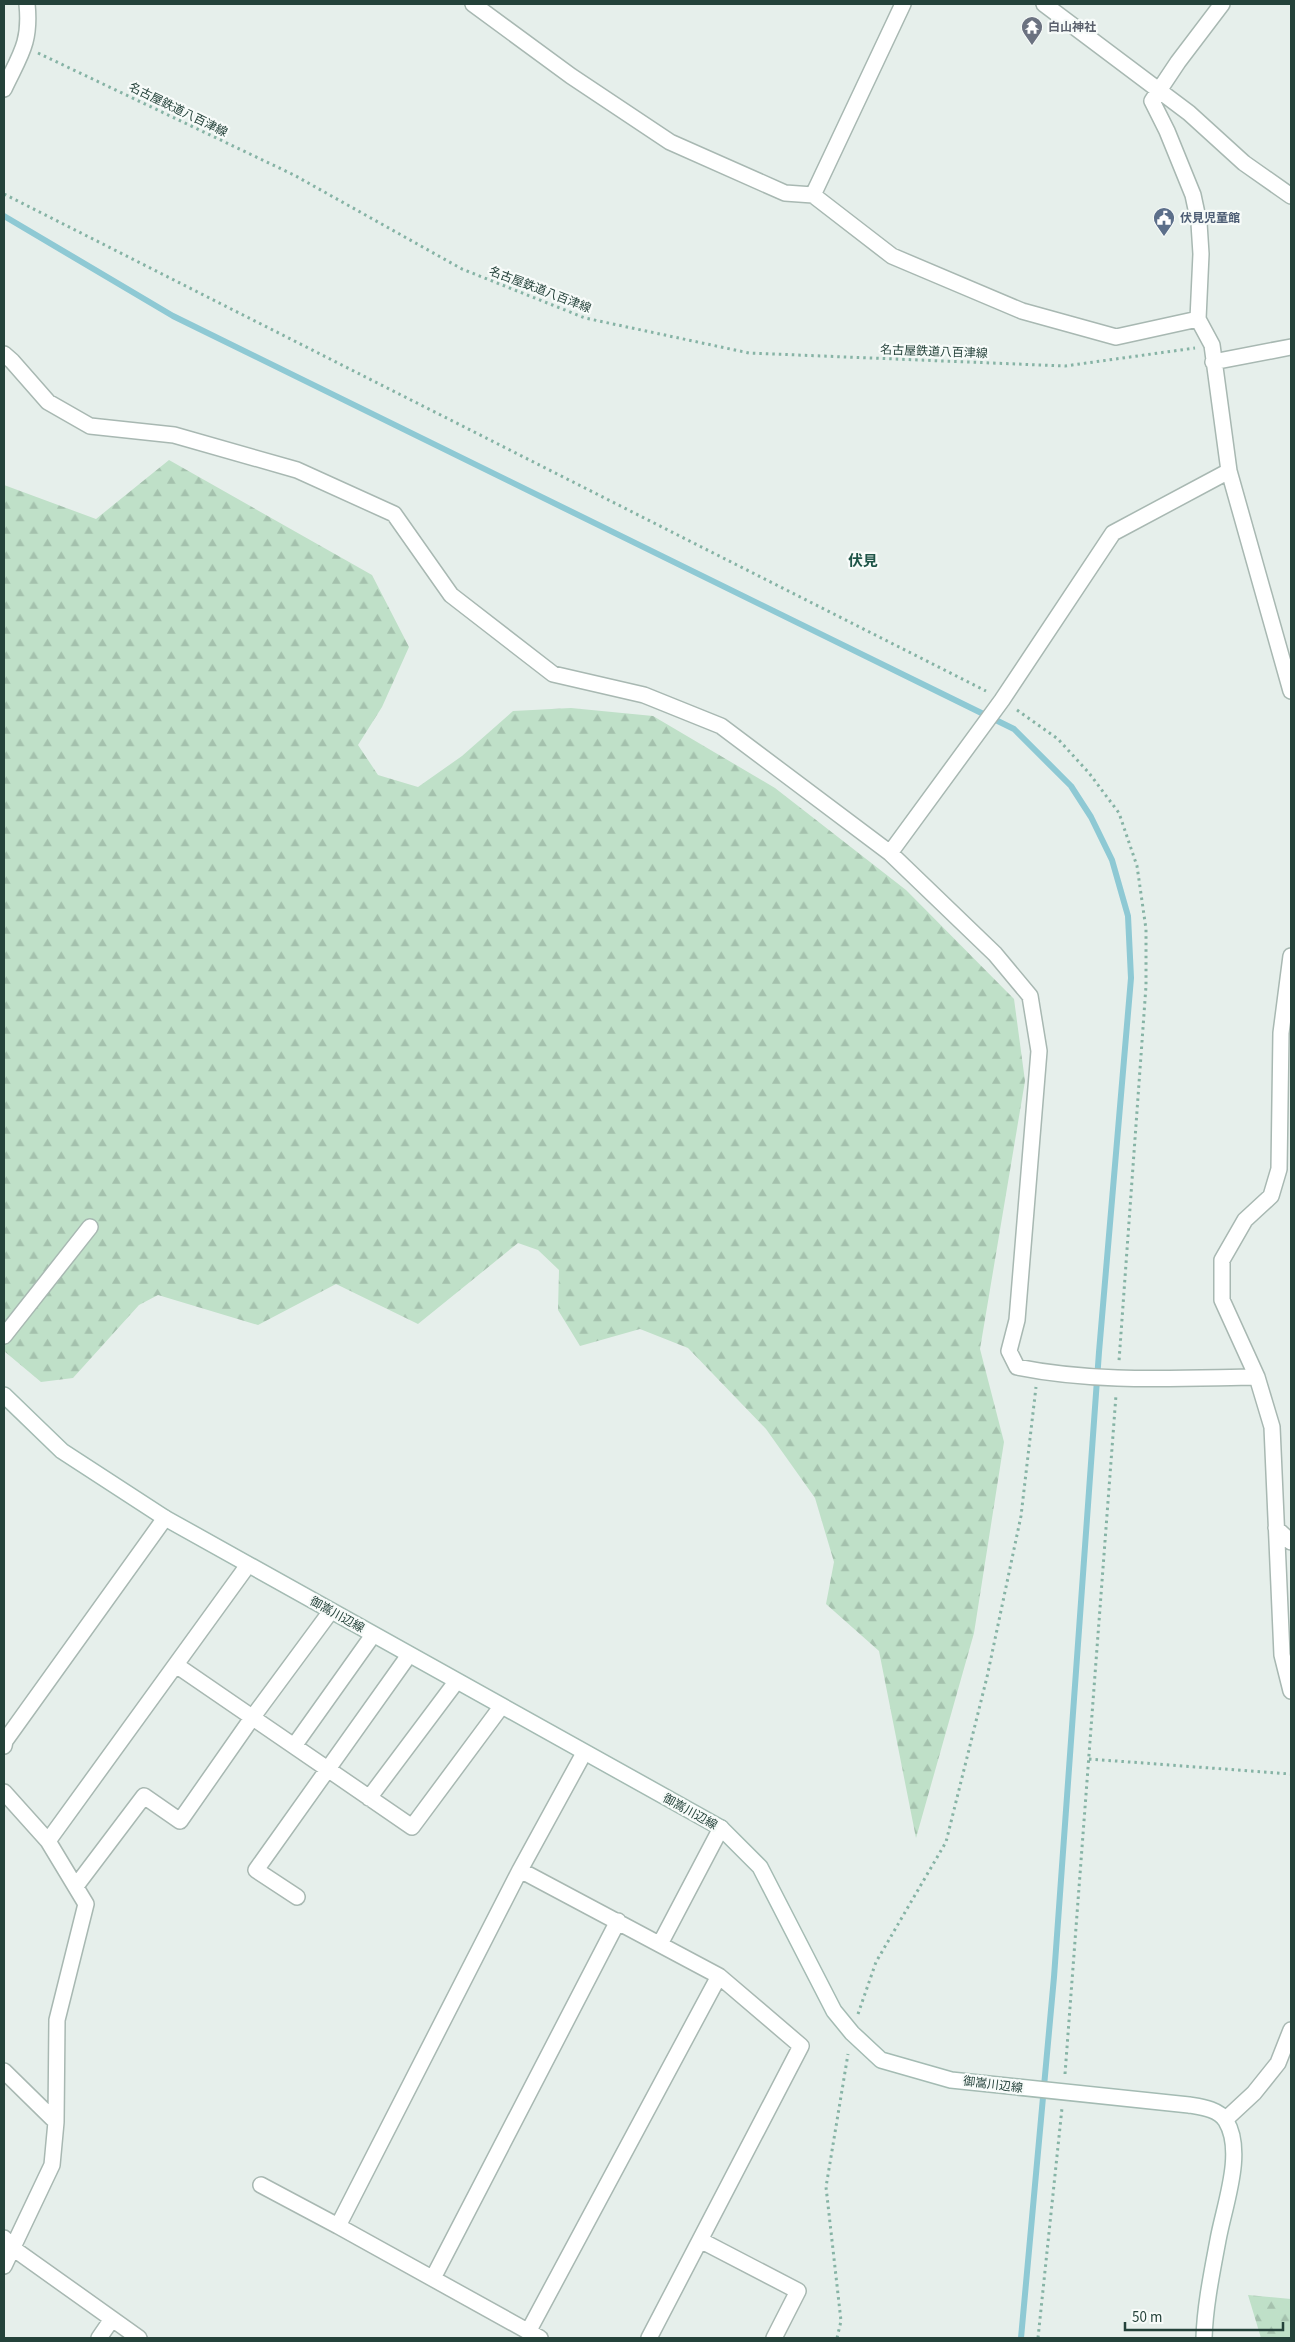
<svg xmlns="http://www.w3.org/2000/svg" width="1295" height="2342" font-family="'Source Sans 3','Noto Sans JP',sans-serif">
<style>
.forest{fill:url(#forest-firs)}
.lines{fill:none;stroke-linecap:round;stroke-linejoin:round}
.stream{stroke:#8ec9d4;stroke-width:6}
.minor-casing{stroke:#a8b8b2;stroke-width:18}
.secondary-casing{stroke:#a4bbb3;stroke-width:18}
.path{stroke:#86b3a5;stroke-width:3;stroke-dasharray:2.5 4;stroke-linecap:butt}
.minor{stroke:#fff;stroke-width:15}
.secondary{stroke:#fff;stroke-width:15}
.labels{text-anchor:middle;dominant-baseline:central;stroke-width:4.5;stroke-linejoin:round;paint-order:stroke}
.worship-label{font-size:12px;font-weight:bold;fill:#5b616d;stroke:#f7fbf9;text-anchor:start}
.street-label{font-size:12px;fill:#24423a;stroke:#f7fbf9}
.service-label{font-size:12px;font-weight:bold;fill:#4e5e75;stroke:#f7fbf9;text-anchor:start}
.quarter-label{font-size:15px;font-weight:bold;fill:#1f5548;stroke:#f7fbf9}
</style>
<defs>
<pattern id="forest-firs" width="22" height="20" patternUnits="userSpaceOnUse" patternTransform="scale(1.25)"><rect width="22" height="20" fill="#bfe0c8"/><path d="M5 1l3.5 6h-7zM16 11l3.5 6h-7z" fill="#a4c1ad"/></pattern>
</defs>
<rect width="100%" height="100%" fill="#e6efeb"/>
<path class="forest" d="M169,460L372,575L409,647L382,707L358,745L378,775L418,787L462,756L513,711L571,708L653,716L775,788L906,890L1014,999L1025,1081L980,1349L1004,1442L974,1633L916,1838L879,1651L826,1604L834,1562L815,1498L766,1429L688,1348L640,1329L580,1346L558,1310L559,1270L538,1250L518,1243L418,1324L336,1284L258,1325L158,1295L139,1305L73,1378L41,1382L4,1351V485L96,519Z
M1248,2295L1291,2299V2338H1261Z"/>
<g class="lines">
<path class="stream" d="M4,216L173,316L1014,729L1071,786L1091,817L1112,860L1128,916L1131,978L1099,1352L1054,1977L1021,2338"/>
<g class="minor-casing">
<path id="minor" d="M473,4L571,76L670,142L785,193L813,195L892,256L1022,311L1116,337L1198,319
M1044,4L1189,113L1244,163L1291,196
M1222,4L1178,62L1152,101L1167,131L1193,195L1199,223L1201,254L1198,319L1212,345L1229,471L1291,691
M4,89C20,55 31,43 27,4
M813,195L903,4
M4,354L12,361L48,402L90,426L174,435L297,470L394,514L451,595L553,674L644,695L721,726L890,853L995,954L1030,996L1039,1051L1017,1320L1009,1351L1017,1367C1096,1383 1177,1378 1257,1377
M1213,362L1291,347
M890,853L1002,700L1113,533L1229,471
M1291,956L1281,1033L1279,1169L1271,1196L1245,1220L1222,1260V1300L1257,1377L1272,1427L1282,1655L1291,1691
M4,1336L90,1227
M1276,1528L1291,1542
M176,1665L412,1827L501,1707
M4,1746L5,1741L165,1518
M294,1746L373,1635
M4,1792L48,1841L86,1904L57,2020L56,2122L52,2165L4,2266
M369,1798L456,1682
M48,1841L248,1565
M520,1870L719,1976L801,2046L649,2338
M76,1886L144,1796L180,1821L252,1718L331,1611
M297,1897L256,1870L409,1655
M660,1944L721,1828
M4,2071L56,2122
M1226,2119L1254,2093L1278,2063L1291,2030
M261,2185L338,2226
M4,2238L14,2249L139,2338
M700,2240L798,2291L774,2338
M433,2278L618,1921
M528,2332L719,1976
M99,2338L112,2319
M540,2338L338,2226L520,1870L584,1753"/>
</g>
<g class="secondary-casing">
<path id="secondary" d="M4,1395L62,1451L165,1518L721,1828L760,1867L834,2011L852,2033L881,2060L951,2080L1189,2105C1201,2107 1219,2109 1226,2121C1245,2152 1224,2206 1218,2240C1212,2272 1205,2306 1204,2338"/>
</g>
<path class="path" d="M38,53L294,175L462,269L585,318L749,353L1065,366L1195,348
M4,194L986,691
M1017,710L1058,739L1089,773L1119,813L1137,866L1146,929V986L1119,1361
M1089,1759L1291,1774
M858,2014L876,1962L946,1842L987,1677L1021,1516L1036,1387
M1065,2074L1116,1395
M837,2338L841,2321L826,2187L848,2054
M1038,2338L1062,2108"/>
<use href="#minor" class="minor"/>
<use href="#secondary" class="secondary"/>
</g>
<defs>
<g id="temple-pin" transform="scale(1.125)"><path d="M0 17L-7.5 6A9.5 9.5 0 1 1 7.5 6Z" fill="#6b7280" stroke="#f7fbf9"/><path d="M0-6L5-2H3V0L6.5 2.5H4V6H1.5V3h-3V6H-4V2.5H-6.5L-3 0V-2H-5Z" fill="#fff"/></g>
<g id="civic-pin" transform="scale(1.125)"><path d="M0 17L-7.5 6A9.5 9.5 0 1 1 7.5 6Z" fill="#5c6f8a" stroke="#f7fbf9"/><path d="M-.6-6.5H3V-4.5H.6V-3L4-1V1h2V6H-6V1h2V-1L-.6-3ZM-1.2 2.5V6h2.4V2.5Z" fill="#fff"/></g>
</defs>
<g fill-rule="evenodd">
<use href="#temple-pin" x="1032" y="27"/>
<use href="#civic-pin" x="1164" y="218"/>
</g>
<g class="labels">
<g class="worship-label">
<text x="1048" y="27">白山神社</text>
</g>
<g class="street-label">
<text transform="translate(178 110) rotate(26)">名古屋鉄道八百津線</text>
<text transform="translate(540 290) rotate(21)">名古屋鉄道八百津線</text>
<text transform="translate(934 352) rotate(2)">名古屋鉄道八百津線</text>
<text transform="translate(337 1615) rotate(29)">御嵩川辺線</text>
<text transform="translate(690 1812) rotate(29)">御嵩川辺線</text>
<text transform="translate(993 2085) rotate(7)">御嵩川辺線</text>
</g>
<g class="service-label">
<text x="1180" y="218">伏見児童館</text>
</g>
<g class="quarter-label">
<text x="863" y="561">伏見</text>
</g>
</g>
<rect width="1295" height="2342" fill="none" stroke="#24423a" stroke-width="10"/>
<path d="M1125 2322v8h158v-8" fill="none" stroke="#24423a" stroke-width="2.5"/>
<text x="1132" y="2322" font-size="15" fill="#24423a" stroke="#f7fbf9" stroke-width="4" paint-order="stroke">50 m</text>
</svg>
